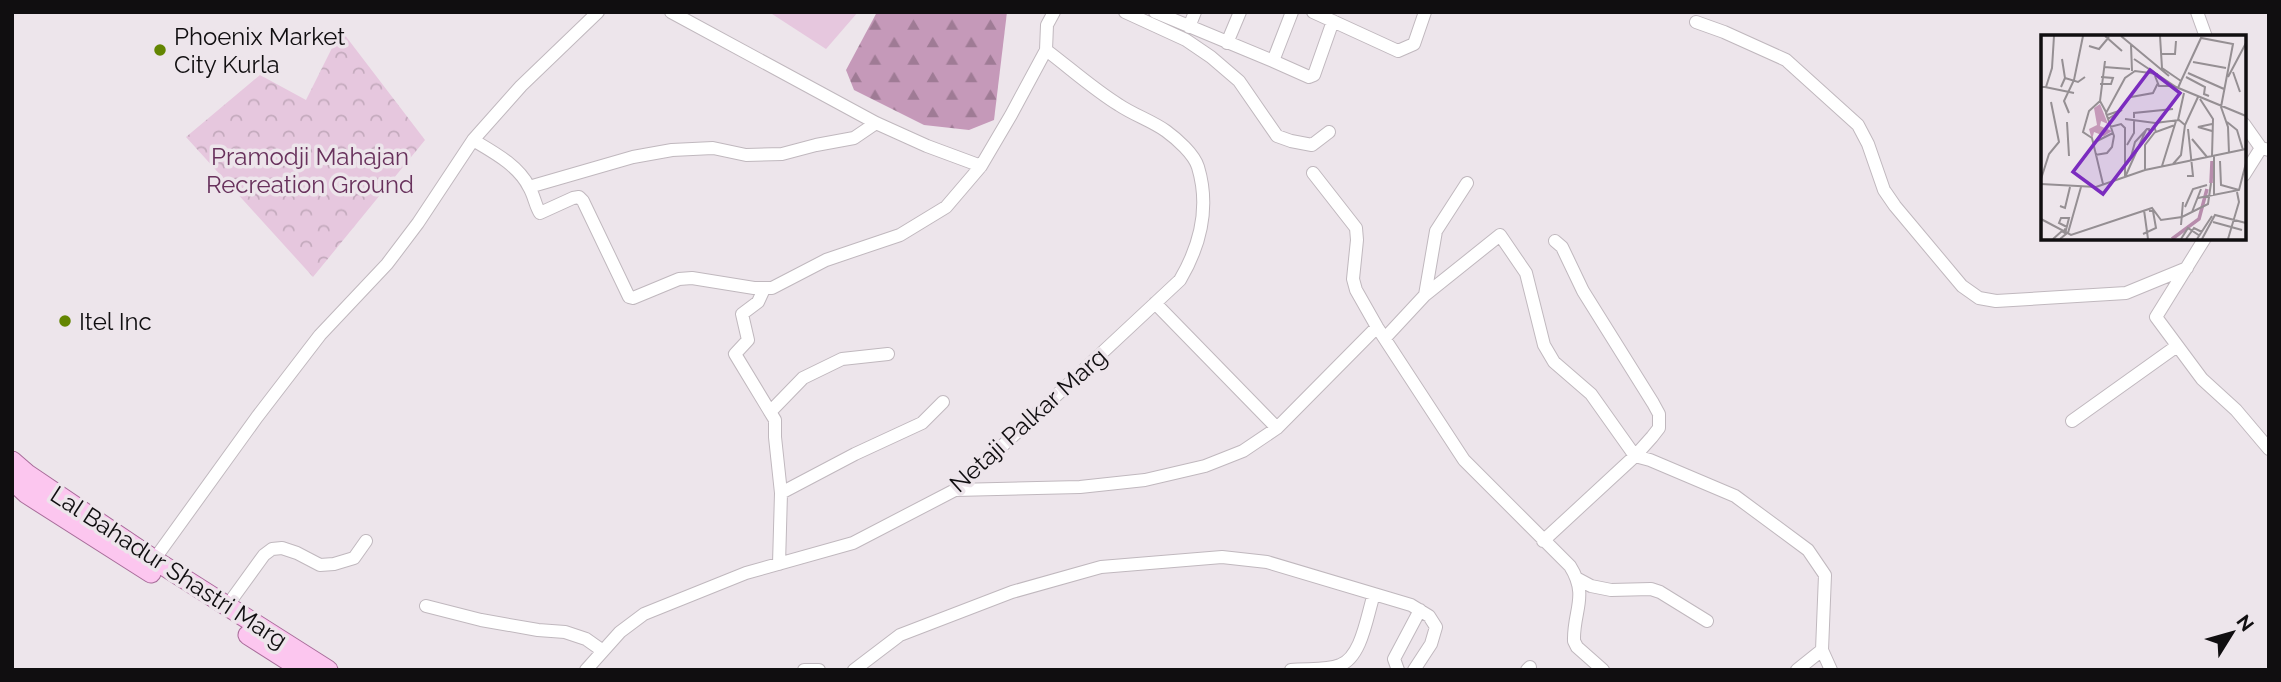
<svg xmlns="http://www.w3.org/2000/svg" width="2281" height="682" font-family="Raleway,sans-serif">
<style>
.forest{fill:url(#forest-firs)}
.park{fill:url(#park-crowns)}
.pitch{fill:#e6c7de}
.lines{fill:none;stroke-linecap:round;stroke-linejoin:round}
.street-casing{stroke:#c0b8be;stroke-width:14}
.primary-casing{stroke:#a86d9a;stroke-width:21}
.street{stroke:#fff;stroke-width:12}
.primary{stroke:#fcc6ef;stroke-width:19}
.poi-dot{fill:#638501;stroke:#ede5eb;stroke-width:2.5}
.labels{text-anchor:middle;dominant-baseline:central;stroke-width:7;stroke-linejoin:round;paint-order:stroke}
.poi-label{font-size:24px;fill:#100e10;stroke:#ede5eb;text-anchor:start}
.park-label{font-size:24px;fill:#68315c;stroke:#ede5eb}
.street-label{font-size:24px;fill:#100e10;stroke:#ede5eb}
.inset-river{fill:none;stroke:#b78cac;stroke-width:3.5}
.inset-road{fill:none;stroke:#958f93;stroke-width:2}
.view{fill:#7b2cbf;fill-opacity:0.15;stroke:#7b2cbf;stroke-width:3.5}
.inset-edge{fill:none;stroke:#100e10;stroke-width:3.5}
</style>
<defs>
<pattern id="forest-firs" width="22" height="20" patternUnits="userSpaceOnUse" patternTransform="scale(1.75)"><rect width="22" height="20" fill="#c599b9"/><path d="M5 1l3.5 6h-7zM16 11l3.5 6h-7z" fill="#9f7b95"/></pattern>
<pattern id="park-crowns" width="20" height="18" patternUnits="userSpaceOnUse" patternTransform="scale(1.75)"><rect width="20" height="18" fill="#e6c7de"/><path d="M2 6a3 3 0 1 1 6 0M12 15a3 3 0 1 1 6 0" fill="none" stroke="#c4aabd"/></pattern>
</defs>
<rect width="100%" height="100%" fill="#ede5eb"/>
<path class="forest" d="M877,12H1007L994,120L969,130L924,125L854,90L846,70Z"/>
<path class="park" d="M341,30L425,140L313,277L186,137L260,75L306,100Z"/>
<path class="pitch" d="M769,12H858L826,49Z"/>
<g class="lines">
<g class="street-casing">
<path id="street" d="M671,12L876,123L927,146L981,166
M1125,12L1186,40L1211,57L1239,81L1277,136L1291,141L1312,145L1329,132
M1155,12L1273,61L1292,12
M1313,12L1398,51L1414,44L1425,12
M2197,12L2206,37
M1696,22L1724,32L1786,60L1858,125L1868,144L1884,190L1895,206L1962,286L1979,298L1996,301L2126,293L2187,268
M1189,27L1195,12
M1227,43L1240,12
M1273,61L1309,77L1314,75L1333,21
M2244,124L2261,148L2269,150
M473,140C493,152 518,165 529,187C534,195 535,205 540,213L573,198L579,197L583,201L629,297L633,298L679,279L692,278L754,288H772L826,260L900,235L946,207L981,166L1011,115L1046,50L1047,25L1054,12
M1313,173L1356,228L1357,240L1353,279L1356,290L1377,327L1464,460L1570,566C1589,596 1573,611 1574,641L1577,647L1603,670
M2244,175L2261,148
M529,187L633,157L672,150L713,148L746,155L782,154L816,145L854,138L876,123
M2205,238L2156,317L2202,379L2236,410L2269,449
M764,289L758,302L742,314L748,340L735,354L775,420V437L781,493L779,564
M1425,295L1500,235L1526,273L1544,345L1554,362L1591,394L1635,456L1650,460L1735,496L1808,550L1825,575L1822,650L1831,670
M1155,303L1277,428
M1385,338L1425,295L1436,231L1467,183
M770,412L803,378L842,359L888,354
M2072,421L2177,346
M955,490L1080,487L1145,480L1205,466L1243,451L1277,428L1377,327
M781,493L855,454L922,423L943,402
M1543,541L1635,456L1652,437L1659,428V414L1653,403L1583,291L1562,247L1555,241
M151,564L257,417L320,335L387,264L418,223L473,140L521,86L598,12
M1578,579L1591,586L1611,590L1651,589L1660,592L1707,621
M227,606L264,555L272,549L282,548L297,553L320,565L334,564L354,558L366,541
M426,606L481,620L538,630L565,632L586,639L603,651
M586,670L620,632L644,614L746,573L853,543L955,490L1180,280C1200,246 1210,207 1198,167C1194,154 1177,139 1166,131C1152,121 1134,115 1119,105C1093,89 1070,68 1046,50
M804,670H819
M854,670L900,635L1012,592L1101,567L1222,557L1267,562L1411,605L1429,616L1436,627L1431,644L1414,670
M1291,670C1306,668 1326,671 1340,665C1362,657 1367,615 1374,594
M1398,670L1394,659L1420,610
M1527,670L1530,667
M1797,670L1822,650"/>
</g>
<g class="primary-casing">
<path id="primary" d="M12,461L27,474L153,559L328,670
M12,480L27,494L151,573
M248,635L303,670"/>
</g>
<use href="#street" class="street"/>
<use href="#primary" class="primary"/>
</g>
<g class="poi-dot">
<circle cx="160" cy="50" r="7"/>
<circle cx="65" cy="321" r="7"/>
</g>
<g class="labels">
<g class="poi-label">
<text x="174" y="36">Phoenix Market<tspan x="174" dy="28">City Kurla</tspan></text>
<text x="79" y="321">Itel Inc</text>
</g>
<g class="park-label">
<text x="310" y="156">Pramodji Mahajan<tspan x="310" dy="28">Recreation Ground</tspan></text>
</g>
<g class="street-label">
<text transform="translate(1028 420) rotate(-42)">Netaji Palkar Marg</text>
<text transform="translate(169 567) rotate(33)">Lal Bahadur Shastri Marg</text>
</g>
</g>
<g transform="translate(2041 35)">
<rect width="205" height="205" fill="#ede5eb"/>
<path d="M59,69L67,89L60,86L59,91L71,96L63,101L53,97L51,105L48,94L56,90L53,73Z" fill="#c599b9"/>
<path class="inset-river" d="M170,148L171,126M131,204L158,184L166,154"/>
<path class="inset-road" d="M64,1L81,16M80,1L128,41M119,1L121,33L140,46L137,53M90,10L91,36M48,11L58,14L68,2M120,19H134L135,6M93,24L135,52L205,81M64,26L59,66L65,77M152,27L185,33M63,32L89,34M192,37L199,57M147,38L183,54M114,41L118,51H131M145,42L164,52L163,59L168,61M187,42L205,8M24,43L37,47L44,42M140,46L160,3L192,9L180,72L187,92L188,118M59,49H70L72,43L60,42M0,52H5L11,33L13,1M4,52L33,58M20,52L24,43L21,24M90,62L112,58L117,48M159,64L172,84L171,121M59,66L48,76L42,97L51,103L62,149M28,78L23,66L33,45L42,1M66,80L81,75L67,84M93,83V78L132,74M84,84L114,88L138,85L144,90M137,85L143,58M26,87L28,121M186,87L196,95L202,115M113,91L115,97L134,90M69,92L80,89L84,93V141M171,96L157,92L171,89M151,104L166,122M52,108L72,98M86,110L93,98V86M54,120L66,118L71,112L73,101L65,78L84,43L94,36L117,39M173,121V161M90,122L94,107L106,94H108L109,96L107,94M179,126L180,150L198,155M132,129L140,120L144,90L157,62M121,131L135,86M104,135V110L114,97M85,140L105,95M146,141H152L147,94M0,144L8,119L18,107L10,67M0,149L55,152L104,135L205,114M157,163L198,155L205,128M19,171L24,173L29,152M144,172L152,154L166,150M103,175L107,204M151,177L160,154M0,184L30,200L111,173L120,185L141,182L167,169L170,148M172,187L201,195M140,190L142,167M23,194L25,195L28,183H20L18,188L26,192M27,198L40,152M102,199L115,193L112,176H108M12,204L21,196L25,199L19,204M140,204L147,193L159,201M145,204L153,193L161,197M156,204L171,181M161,204L174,180L205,188M187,204L198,167L196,157"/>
<path class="view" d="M109,35L139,58L62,159L32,137Z"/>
<rect width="205" height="205" class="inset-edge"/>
</g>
<rect width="2281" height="682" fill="none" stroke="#100e10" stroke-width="28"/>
<g transform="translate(2232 633) rotate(53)" stroke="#ede5eb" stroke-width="5" paint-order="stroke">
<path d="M0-5L12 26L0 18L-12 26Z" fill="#100e10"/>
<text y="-10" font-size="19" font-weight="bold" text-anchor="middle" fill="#100e10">N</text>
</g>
</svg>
